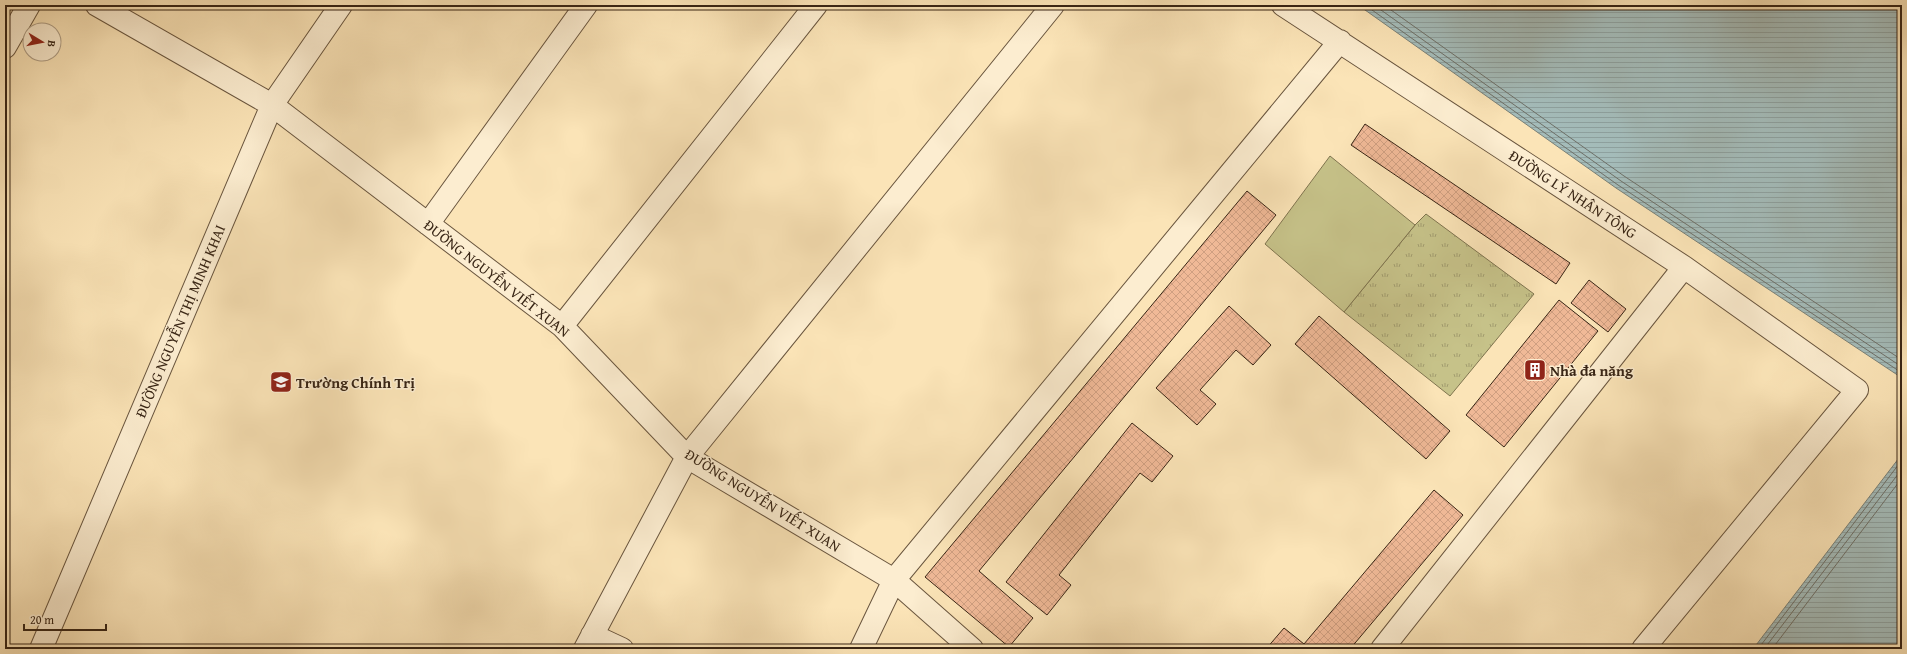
<svg xmlns="http://www.w3.org/2000/svg" width="1907" height="654" font-family="'Gentium Book Plus',serif">
<style>
.grass{fill:url(#grass-tufts);stroke:#7f744f}
.green{fill:#c6c289;stroke:#7f744f}
.water{fill:url(#water-rules);stroke:#798078}
.lines{fill:none;stroke-linecap:round;stroke-linejoin:round}
.shore{stroke:#6e7068;stroke-width:1}
.building{fill:url(#building-cross-hatch);stroke:#382515}
.minor-casing{stroke:#69553e;stroke-width:24}
.minor{stroke:#fcedd0;stroke-width:22}
.labels{text-anchor:middle;dominant-baseline:central;stroke-width:3;stroke-linejoin:round;paint-order:stroke}
.street-label{font-size:15px;fill:#382515;stroke:#fcedd0}
.poi-label{font-size:15px;font-weight:bold;fill:#382515;stroke:#fcedd0;text-anchor:start}
</style>
<defs>
<pattern id="grass-tufts" width="24" height="20" patternUnits="userSpaceOnUse"><rect width="24" height="20" fill="#c6c289"/><path d="M3 7l-1-3M5 7V3M7 7l1-3M15 17l-1-3M17 17v-4M19 17l1-3" fill="none" stroke="#a29d6f"/></pattern>
<pattern id="water-rules" width="6" height="5" patternUnits="userSpaceOnUse"><rect width="6" height="5" fill="#a4bcba"/><path d="M0 2.5h6" fill="none" stroke="#8ea19f"/></pattern>
<pattern id="building-cross-hatch" width="8" height="8" patternUnits="userSpaceOnUse"><rect width="8" height="8" fill="#f0b997"/><path d="M0 0l8 8M0 8l8-8" fill="none" stroke="#cf9f81"/></pattern>
</defs>
<rect width="100%" height="100%" fill="#fbe4b7"/>
<filter id="stains"><feTurbulence type="fractalNoise" baseFrequency=".005" numOctaves="4"/><feColorMatrix values="0 0 0 0 .2 0 0 0 0 .09 0 0 0 0 .02 0 0 0 .5 -.17"/></filter>
<radialGradient id="worn" r=".72"><stop offset=".6" stop-color="#630" stop-opacity="0"/><stop offset="1" stop-color="#630" stop-opacity=".3"/></radialGradient>
<path class="grass" d="M1426,214L1534,294L1450,396L1344,312L1415,225Z"/>
<path class="green" d="M1330,156L1415,225L1344,312L1265,244Z"/>
<path class="water" d="M1358,5H1902V378L1616,188Z
M1902,454V649H1753Z"/>
<g class="lines">
<path class="shore" d="M1365,5L1618,185L1902,373
M1374,5L1621,181L1902,367
M1384,5L1624,176L1902,360
M1758,649L1902,460
M1764,649L1902,469
M1772,649L1902,478"/>
</g>
<path class="building" d="M1365,124L1570,263L1556,284L1351,145Z
M1247,191L1276,215L979,571L1033,618L1009,647L925,577Z
M1589,280L1626,309L1608,332L1571,303Z
M1559,300L1598,331L1504,447L1466,415Z
M1229,306L1271,345L1253,365L1236,350L1200,390L1216,404L1197,425L1156,388Z
M1319,316L1450,431L1426,459L1295,344Z
M1132,423L1173,456L1152,482L1140,473L1059,575L1071,585L1047,615L1006,582Z
M1434,490L1463,515L1350,649H1266L1284,628L1304,644Z"/>
<g class="lines">
<g class="minor-casing">
<path id="minor" d="M97,5L272,105L562,326L687,457L894,580L972,649
M1283,5L1684,267L1857,390L1643,649
M5,47L29,5
M428,224L586,5
M562,326L816,5
M592,635L622,649
M41,649L272,105L341,5
M585,649L687,457L1053,5
M861,649L894,580L1340,41
M1382,649L1684,267"/>
</g>
<use href="#minor" class="minor"/>
</g>
<defs>
<g id="building-square" transform="scale(1.15)"><rect x="-9" y="-9" width="18" height="18" rx="4" fill="#8f2418" stroke="#fcedd0"/><path d="M-4-6H4V6H1V3H-1V6H-4ZM-2.5-4.3h1.7v1.8h-1.7ZM.8-4.3h1.7v1.8H.8ZM-2.5-1h1.7V.8h-1.7ZM.8-1h1.7V.8H.8Z" fill="#fff"/></g>
<g id="school-square" transform="scale(1.15)"><rect x="-9" y="-9" width="18" height="18" rx="4" fill="#8f2418" stroke="#fcedd0"/><path d="M0-5L7-2L0 1L-7-2ZM-4 1L0 2.5L4 1V4Q0 6-4 4Z" fill="#fff"/></g>
</defs>
<g fill-rule="evenodd">
<use href="#building-square" x="1535" y="370"/>
<use href="#school-square" x="281" y="382"/>
</g>
<g class="labels">
<g class="street-label">
<text transform="translate(1573 194) rotate(33)">ĐƯỜNG LÝ NHÂN TÔNG</text>
<text transform="translate(497 278) rotate(38)">ĐƯỜNG NGUYỄN VIẾT XUAN</text>
<text transform="translate(180 321) rotate(-67)">ĐƯỜNG NGUYỄN THỊ MINH KHAI</text>
<text transform="translate(763 500) rotate(32)">ĐƯỜNG NGUYỄN VIẾT XUAN</text>
</g>
<g class="poi-label">
<text x="1550" y="370">Nhà đa năng</text>
<text x="296" y="382">Trường Chính Trị</text>
</g>
</g>
<rect width="1907" height="654" fill="none" stroke="#fbe4b7" stroke-width="20"/>
<rect x="6" y="6" width="1895" height="642" fill="none" stroke="#382515" stroke-width="2"/>
<rect x="10" y="10" width="1887" height="634" fill="none" stroke="#382515"/>
<g transform="translate(42 42) rotate(100)"><circle r="19" fill="#fcedd0" stroke="#ae9d85"/>
<path d="M0-3L7 15L0 10L-7 15Z" fill="#8f2418"/>
<text y="-6" font-size="11" font-weight="bold" text-anchor="middle" fill="#382515">B</text>
</g>
<path d="M24 624v6h82v-6" fill="none" stroke="#382515" stroke-width="2"/>
<text x="30" y="624" font-size="12" fill="#382515" stroke="#fcedd0" stroke-width="3" paint-order="stroke">20 m</text>
<rect width="100%" height="100%" filter="url(#stains)"/>
<rect width="100%" height="100%" fill="url(#worn)"/>
</svg>
